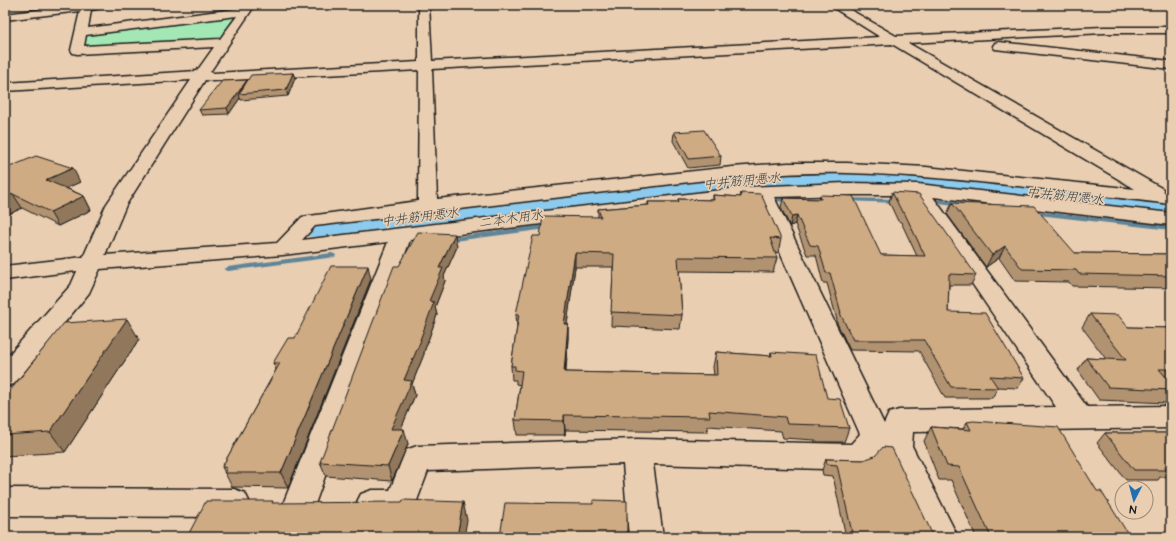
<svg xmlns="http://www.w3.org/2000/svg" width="1176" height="542" font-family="'Architects Daughter','Klee One',sans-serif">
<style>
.green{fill:#a3e8b4;stroke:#608268}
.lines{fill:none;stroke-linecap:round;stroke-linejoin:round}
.stream{fill:#5f8599;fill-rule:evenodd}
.canal{fill:#8ccbed;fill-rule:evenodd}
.street-casing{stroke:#1c1c1c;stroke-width:3}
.secondary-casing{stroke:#1c1c1c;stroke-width:3}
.street{fill:#eaceb1;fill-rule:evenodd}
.secondary{fill:#eaceb1;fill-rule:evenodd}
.wall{fill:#b29371;stroke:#1c1c1c}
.shaded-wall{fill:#91785c;stroke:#1c1c1c}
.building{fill:#cfab83;stroke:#1c1c1c}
.labels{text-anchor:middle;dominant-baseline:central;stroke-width:3.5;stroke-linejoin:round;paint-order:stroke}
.water-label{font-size:13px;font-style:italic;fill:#323f46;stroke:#eaceb1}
</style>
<rect width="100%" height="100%" fill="#eaceb1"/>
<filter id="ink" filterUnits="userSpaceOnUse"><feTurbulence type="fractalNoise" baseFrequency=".025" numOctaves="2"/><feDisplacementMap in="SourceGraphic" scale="8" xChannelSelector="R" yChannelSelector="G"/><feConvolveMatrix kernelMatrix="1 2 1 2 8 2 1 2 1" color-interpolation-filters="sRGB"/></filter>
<g filter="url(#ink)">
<path class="green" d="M246,13L223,43L86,50L82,34Z"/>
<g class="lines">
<path class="stream" d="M772,198H792L795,200L792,202L770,201L769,200Z
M845,198L900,199L903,201L900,203L843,201L842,200Z
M933,199L962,202L965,204L962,206L931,202L930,201Z
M1026,210L1171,226V230L1029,214H1026L1025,212Z
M552,224H555L556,226L555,228L446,242L442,240L446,238Z
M332,253L336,255L335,257L228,271L224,269L228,267Z"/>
<path class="canal" d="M792,170L925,173L1171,201V215L925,187L792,184L712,190L314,237L305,235L302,230L305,225L314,223L712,176Z"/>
<g class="street-casing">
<path id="street" d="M76,5H107L106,7L91,10L88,28L242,8L245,5H255L210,72L213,73L419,62V5H429L432,61L880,37L829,5H842L896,36L1104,27H1171V33H1104L908,43L1163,189L1164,192H1171V204C1063,192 956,176 847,173C809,172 770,175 732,177L315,226L302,240L746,187L846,183L918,184L1171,213V225L933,197L1087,407L1171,406V428L913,432L912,446L958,537H924L886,454L881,452L869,466L858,470L653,464L663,537H629L623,464L428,471L412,514C396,520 377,520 361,514L356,504L361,494L372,490H390L406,450L417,446L637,439L851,444L860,434L756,198L746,199L410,240L315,504L310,514L299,518L288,514L283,504L388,242L283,255L100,269L89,293L14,384L5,387V359L71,285L106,205L191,80L5,91V83L197,71L214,47L77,54L73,53L71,50L80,11L5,20V14ZM237,16L220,39L84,46L86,35ZM892,44L1135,189L926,167L847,163H788L732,167L437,199L432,69ZM419,70L418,201L302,217L277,243L105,255L126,205L205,80L213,81ZM846,195H912L1056,407L899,410L889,413L884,424L774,197Z
M999,42L1171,61V69L995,49L993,46L995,43Z
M5,488L234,489L245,493L250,503L245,513L234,517L5,516Z"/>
</g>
<g class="secondary-casing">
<path id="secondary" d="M92,256L100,258L103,263L100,268L5,280V266Z"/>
</g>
<use href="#street" class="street"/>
<use href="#secondary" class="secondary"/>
</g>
<path class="wall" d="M293,73L295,78L288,96L241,100L240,98L229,114L202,115L199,110L247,80Z
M674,132L721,156L720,165L688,168L673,141Z
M5,169L80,182L66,188L84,196L91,210L58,226L22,208L5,216Z
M892,192L976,275L971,285H949L948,312L1024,378L1018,388L998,387L992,398H945L919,351L850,350L837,323V320L827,283H823L816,255H807L795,224L790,226L781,208L783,198L819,199L820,195L881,255L917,256L901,222L898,221L889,202Z
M741,193L781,239L778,253L774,252L777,258L773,272L679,271L682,315L680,329L611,326L613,267H575L567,324H568V338L566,372L714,375L713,367L716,352L770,356L771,352L827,398L849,428L844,442H815V440L783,438L781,431L708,426L707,432L565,430V435H517L515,420L520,385L516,384V380H512L511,366L517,327L516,314L540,236L598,217V209L648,205V202H678V199L713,200V195L740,197Z
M952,203L1075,253L1171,254V288L1072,286L1069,282L1015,281L999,258L986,267L947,214Z
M457,247L444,276L445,281L435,307L437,315L424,352V354L412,384L415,395L401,429L408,444L392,481L326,476L320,462Z
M371,279L288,488L232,487L222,467L276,370L273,363L295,338Z
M1090,314L1128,327L1171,328V382H1170L1171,383V399L1167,403L1099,400L1078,370L1086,358L1106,359L1082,327Z
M139,339L65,452L5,456V397Z
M967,422L1097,491L1130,537H976L951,480H939L924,441L931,427L963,429Z
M1105,433H1171V477H1160L1158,480H1126L1097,443Z
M826,459L863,460L933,537H846L833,476L823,475L822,470Z"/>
<path class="shaded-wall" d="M293,73L295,78L288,96L286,90Z
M247,80L239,94L240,98L229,114L227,108Z
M73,168L80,182L54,194L46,180Z
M13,194L22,208L5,216V198Z
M84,196L91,210L58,226L50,212Z
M797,215L795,224L790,226L792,216Z
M455,234L457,247L444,276L445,281L435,307L437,315L424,352V354L412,384L415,395L395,443L391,429L404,380L420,340L429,301L439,268Z
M1005,246L999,258L986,267L992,255Z
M575,253V267L565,338L564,324Z
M368,266L371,279L288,488L281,473Z
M127,319L139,339L65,452L50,432Z
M568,324V338L564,387V372Z
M564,415L565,430V435L564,421Z
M404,429L408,444L392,481L388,466Z
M463,502L467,520L464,537H457Z"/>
<path class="building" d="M293,73L286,90L239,94L251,75Z
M247,80L227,108L199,110L222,81Z
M704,130L721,156L689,159L674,132Z
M36,156L73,168L46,180L84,196L50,212L13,194L5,198V169Z
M892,192L919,194L976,275L949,274L948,312L985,313L1024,378L990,376L998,388L951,387L924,340H853L840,313H841L830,273H826L818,246L810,245L797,215L792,216L783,198L821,199L820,195L853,196L881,255L925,256L904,212H902Z
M741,193L761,194L781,239L770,238L777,258L678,257L682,315L611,312L614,254L575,253L564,324H568L564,372L717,375L716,352L772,356L771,352L816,355L827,398L840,399L849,428L820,427V425L787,424L785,417L709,411L710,417L564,415V421L515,420L522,371L515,370V366H511L519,314H516L533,236H540L543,216L601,217L598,209L649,205L648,202H679L678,199L714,200L713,195L741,197Z
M952,203L1034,206L1075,253L1171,254V276L1079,274L1076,270L1022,269L1005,246L992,255Z
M418,232L455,234L439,268H443L429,301L434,302L420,340H421L404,380L412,381L391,429H404L388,466L320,462L394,266H399Z
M331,266H368L281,473H224L227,468L222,467L280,363H273L288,338H295Z
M1090,314L1118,315L1128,327L1171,328V369H1159L1171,383V390L1108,387L1086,358L1126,360Z
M127,319L50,432L5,435V397L64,323Z
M973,421L1058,427L1097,491H1101L1130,537H991L959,467L947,466L931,427L971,430L967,422Z
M1105,433H1171V467H1164L1167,470H1134Z
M883,447L892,448L929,527L933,537H853L837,465L827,464L826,459L863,460L875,456Z
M403,500L463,502L457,537H187L206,501H273L272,503L402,502Z
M593,500L627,501V537H500L505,503L593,504Z"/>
</g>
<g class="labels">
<g class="water-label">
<text transform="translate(742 181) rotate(-5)">中井筋用悪水</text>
<text transform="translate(1065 196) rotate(6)">中井筋用悪水</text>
<text transform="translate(420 217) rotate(-7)">中井筋用悪水</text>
<text transform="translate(511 219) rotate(-8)">二本木用水</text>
</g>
</g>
<rect width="1176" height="542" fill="none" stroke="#eaceb1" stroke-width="20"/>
<rect x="10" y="10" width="1156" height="522" fill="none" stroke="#1c1c1c" stroke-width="1.5" filter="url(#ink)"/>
<g transform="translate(1134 500) rotate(186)"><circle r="19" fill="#eaceb1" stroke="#988775"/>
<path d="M0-3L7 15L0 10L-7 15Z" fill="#1f6fb2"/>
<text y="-6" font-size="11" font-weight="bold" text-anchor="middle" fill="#1c1c1c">N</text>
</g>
</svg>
